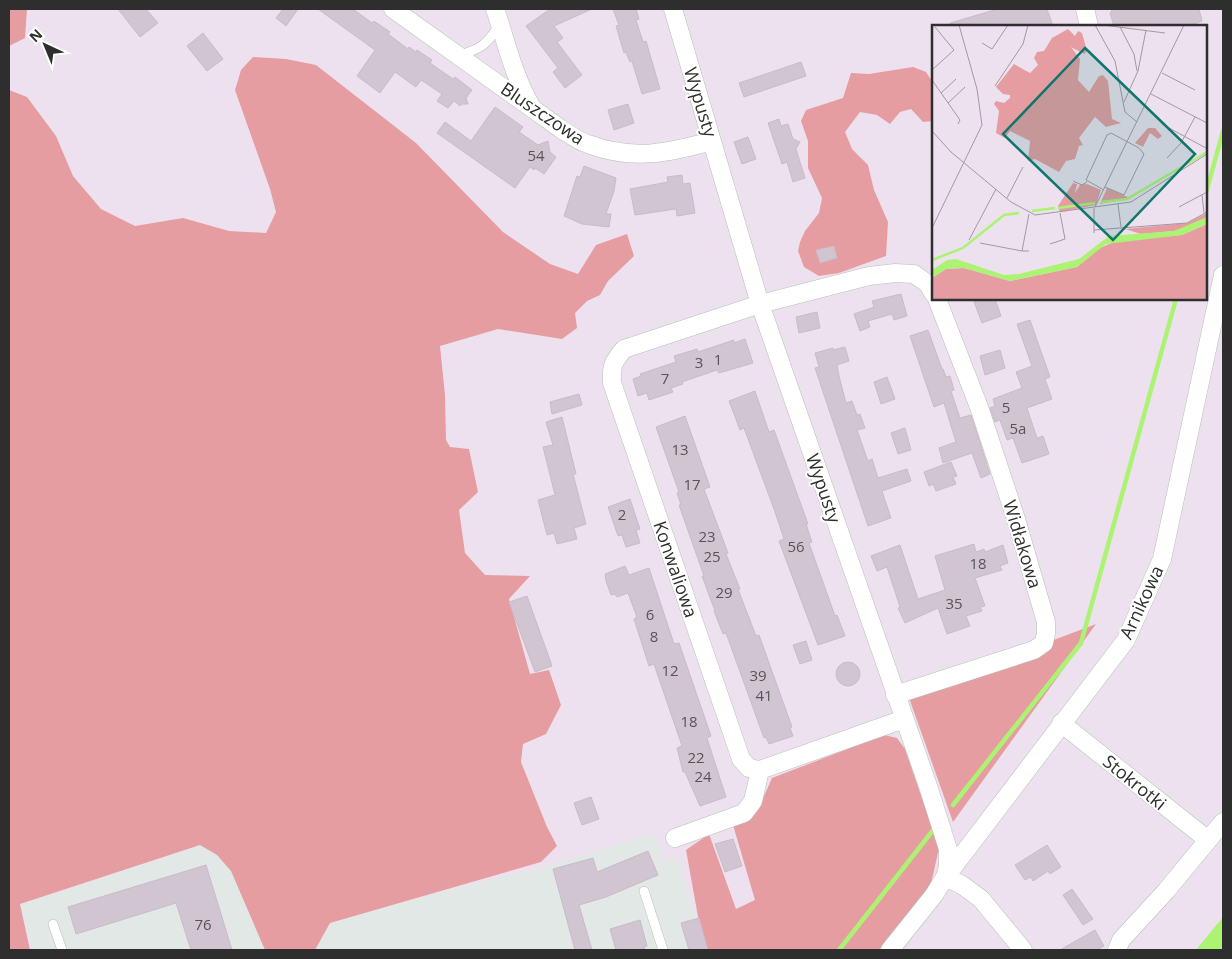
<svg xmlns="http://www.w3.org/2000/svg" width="1232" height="959" font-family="'Open Sans',sans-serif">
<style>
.industrial{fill:#e1e8e5}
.green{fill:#e69da1}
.water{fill:#acf273}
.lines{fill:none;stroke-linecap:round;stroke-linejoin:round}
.stream{stroke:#acf273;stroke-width:4.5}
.building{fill:#d1c5d2;stroke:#cabacb}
.service-casing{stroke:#b4c1b5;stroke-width:10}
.minor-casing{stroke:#b4c1b5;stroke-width:19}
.service{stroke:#fff;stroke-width:9}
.minor{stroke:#fff;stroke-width:18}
.labels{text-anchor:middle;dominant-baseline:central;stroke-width:4;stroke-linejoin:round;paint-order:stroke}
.number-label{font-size:15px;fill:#575457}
.street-label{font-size:18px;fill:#2e2e2e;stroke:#fff}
.inset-river{fill:none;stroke:#acf273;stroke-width:2.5}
.inset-road{fill:none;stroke:#a199a2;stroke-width:1}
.view{fill:#0f766e;fill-opacity:0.15;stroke:#0f766e;stroke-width:2.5}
.inset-edge{fill:none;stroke:#2e2e2e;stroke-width:2.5}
</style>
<rect width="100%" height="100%" fill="#ede1ef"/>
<path class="industrial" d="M252,829L289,950H33L20,904Z
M655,833L664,862L678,858L706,950H315L330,923L443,891L540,868Z"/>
<path class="green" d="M9,9H27L25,38L9,46Z
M253,57L286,59L316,65L416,143L503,232L550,264L578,274L596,245L627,234L634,256L608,281L600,295L587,301L575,313L577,328L562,339L498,329L440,346L445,395L446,440L450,447L469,449L478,492L459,510L465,553L485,575L530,576L509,599L530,674L549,670L561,705L546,734L523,744L521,762L547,827L557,846L541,862L330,923L315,950H265L231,871L217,855L200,845L20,904L30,950H9V90L27,97L56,136L73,176L101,209L135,226L183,218L229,231L266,233L276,212L270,189L235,90L241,70Z
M913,67L926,72L933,83V121L923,122L911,109L900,112L890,124L877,115L860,112L845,132L852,149L868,165L874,190L888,222L886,256L839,273L819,276L804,267L798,251L800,242L805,231L819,213L822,198L808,168V141L801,121L806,110L843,98L851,73L869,74Z
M1096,624L953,822L908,695Z
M884,735L897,738L905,749L939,848L931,884L879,950H704L686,850L709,834L736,909L755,900L733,825L757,812L772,778Z"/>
<path class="water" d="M1223,917V950H1196Z"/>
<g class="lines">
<path class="stream" d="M1206,193L1223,131
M953,805L1081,643L1176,299
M839,950L934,829"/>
</g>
<path class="building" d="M118,9H146L158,23L140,37Z
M283,9H298L286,26L276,18Z
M318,9H353L372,23L374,21L390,32L388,34L408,49L409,47L416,52L417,50L432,60L430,63L453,79L455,77L472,90L466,98L468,104H462L460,106L454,101L448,108L437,101L442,94L421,80L416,87L395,72L380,93L357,76L375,50Z
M550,9H592L554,26L563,38L557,42L582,75L565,88L553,72L558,68L526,26Z
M613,9H636L639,19L636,20L643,42L646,41L660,89L642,94L632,61L630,62L626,52L624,53L616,26L619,25Z
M998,9H1047L1053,26H951L950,23Z
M1111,9H1199L1202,21L1196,23L1197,26H1114L1110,13L1112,12Z
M203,33L223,59L207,71L187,46Z
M801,62L806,76L744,97L739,83Z
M628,104L634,123L614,130L608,110Z
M495,107L523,127L519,132L538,145L548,141L550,152L556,157L544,174L535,168L534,170L530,167L515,188L437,133L445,122L471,141Z
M779,119L781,126L788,124L793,139L800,142L796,149L805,178L793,182L787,162L782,164L768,123Z
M748,137L756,159L742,164L734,142Z
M584,166L616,178L614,191L606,214H611L609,227L582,224L564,216L577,176L580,177Z
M682,175L683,184L690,183L695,213L677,216L676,209L635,215L630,189L668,182L667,177Z
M834,246L837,258L820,263L816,250Z
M901,294L907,316L894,320L892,314L868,321L870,327L860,331L854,314L874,307L872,301Z
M973,299H995L1001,316L982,323Z
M817,312L820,328L799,333L796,317Z
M1030,320L1050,377L1045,379L1052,399L1027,408L1037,438L1043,436L1049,454L1022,463L1013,438L1007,440L1000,420L995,422L990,408L995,406L993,399L1022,388L1016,372L1032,366L1017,324Z
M928,330L942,369H943L946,377L950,376L954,390L951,391L960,418L971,415L990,474L981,478L972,453L943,463L939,448L956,442L944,403L934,407L910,336Z
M745,339L753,363L719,373L717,370L682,382L683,384L671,388L673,392L649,400L647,393L638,396L633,379L641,376L640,374L676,362L674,356L697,349L698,352L734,340V343Z
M845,347L849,361L837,365L839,376L846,403L852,401L857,415L860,414L865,428L857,430L868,461L872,459L878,478L907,469L911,481L882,491L891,518L868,526L815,368L819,367L815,353L833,348V350Z
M1000,350L1005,368L985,375L980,356Z
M887,377L895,399L881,404L874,382Z
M755,391L769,432L774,430L808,524H806L812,542L809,543L835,616L837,615L845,636L818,645L779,541L784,539L774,509L744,428L740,430L729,401Z
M579,394L582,405L552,414L550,402Z
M685,416L710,487L704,489L728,553L726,554L740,589H738L756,636L759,635L792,727L790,728L793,736L769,744L766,737L764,738L726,633L723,634L714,611H715L702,576H704L679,505H681L677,493L679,492L656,427Z
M562,417L576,474H573L586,524L574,528L577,539L557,544L554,533L547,535L538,500L555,495L543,447L553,445L546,422Z
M905,428L911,450L898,454L891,433Z
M951,462L957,476L953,477L956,484L936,491L933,484L929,486L924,472Z
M630,499L640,529L636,530L640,543L626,547L622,535L618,536L608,507Z
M974,544L976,552L984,549L985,552L1003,545L1008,563L1000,566L1002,570L975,578L985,606L980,607L982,611L966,616L970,626L947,634L938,608L905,623L898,608L900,607L887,567L877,571L871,556L900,545L918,599L945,590L935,556Z
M625,566L629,575L649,568L674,644L679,643L711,736L707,738L726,797L700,806L685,772H683L677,748L682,746L654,664L649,666L634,619L637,617L628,593L617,597L615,594L611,595L606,581L605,574Z
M527,596L552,666L535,672L509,602Z
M806,641L812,660L800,664L793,645Z
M836 674a12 12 0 1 1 24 0a12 12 0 1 1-24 0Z
M591,797L599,819L582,825L574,803Z
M733,839L742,866L725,872L715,844Z
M1047,845L1061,867L1050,874L1048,871L1033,881L1031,877L1025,880L1015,865Z
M648,851L658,875L606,897L579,905L592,950H575L553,869L593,858L597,872Z
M206,865L232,950H191L176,903L76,934L68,907Z
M1072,889L1093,919L1083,925L1063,895Z
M699,918L708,950H689L681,923Z
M640,920L647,946L644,947L645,950H616L610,929Z
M1095,930L1104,946L1096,950H1060Z"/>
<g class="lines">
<g class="service-casing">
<path id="service" d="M459,55C482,49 487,44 500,24
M644,891L663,950
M53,924L62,950"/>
</g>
<g class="minor-casing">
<path id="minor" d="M393,9L561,129C569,134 578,141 588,144C633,161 668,153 712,141
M495,9C506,41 513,74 530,104
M673,9L760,304L928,786L948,849V867L945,877L934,895L890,950
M1085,9L1089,26
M895,695L1034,650L1044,643L1046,633V622L1016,519L979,407L937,299
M904,719L760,770L749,768L741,759L612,383C611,366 613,362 624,349L760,304L869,276L895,273L914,274L928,284L933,293
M1061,723L1208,840
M675,838L744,813L753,801L760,770
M947,875L1126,640L1162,559L1223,275
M945,877L962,885L981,899L1023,950
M1117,950L1121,940L1166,891L1223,822"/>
</g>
<use href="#service" class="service"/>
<use href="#minor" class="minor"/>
</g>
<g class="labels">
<g class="number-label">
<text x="536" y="155">54</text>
<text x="718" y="359">1</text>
<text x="699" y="362">3</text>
<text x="665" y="378">7</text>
<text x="1006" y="407">5</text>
<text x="1018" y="428">5a</text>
<text x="680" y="449">13</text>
<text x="692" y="484">17</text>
<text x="622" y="514">2</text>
<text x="707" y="536">23</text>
<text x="796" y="546">56</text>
<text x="712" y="556">25</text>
<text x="978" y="563">18</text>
<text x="724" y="592">29</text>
<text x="954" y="603">35</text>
<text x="650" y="614">6</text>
<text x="654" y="636">8</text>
<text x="670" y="670">12</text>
<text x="758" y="675">39</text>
<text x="764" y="695">41</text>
<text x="689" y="721">18</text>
<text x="696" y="757">22</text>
<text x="703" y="776">24</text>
<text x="203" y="924">76</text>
</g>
<g class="street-label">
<text transform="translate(701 102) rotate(73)">Wypusty</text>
<text transform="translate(543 113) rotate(34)">Bluszczowa</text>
<text transform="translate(824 488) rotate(71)">Wypusty</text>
<text transform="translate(1023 544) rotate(73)">Widłakowa</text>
<text transform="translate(676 569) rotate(71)">Konwaliowa</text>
<text transform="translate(1141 602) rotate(-65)">Arnikowa</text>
<text transform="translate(1135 782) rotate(39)">Stokrotki</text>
</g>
</g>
<g transform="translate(932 25)">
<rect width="275" height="275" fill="#ede1ef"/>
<path d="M136,4L143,11L146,6L150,8L155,26L152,29L139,22L148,34L146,55L157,67L167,51L171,50L176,56L180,94L189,98L174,102L163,92L147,113L151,120L147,121L143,134L134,136L127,147L103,134L96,136L98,116L78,106L73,113L64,108L67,86L62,79L64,76L72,78L78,73V70L71,69L64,62L82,39L98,48L106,40L102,33L105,27L112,26L120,13ZM216,103H223L230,111L226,114L218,108L211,122L203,118ZM141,158L145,159L143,168L148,160L155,159L169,165L164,180L128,187L126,181ZM175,163L198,173L168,179ZM275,188V192L260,200L242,206L209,209L193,204L255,198ZM275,199V275H0V253L14,244L32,243L78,256L145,242L168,223L184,216L250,210Z" fill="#e69da1"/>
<path d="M275,192V199L250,210L174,219L145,242L78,256L32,243L14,244L0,253V245L15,235L24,234L72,250L87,249L147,234L177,211L242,206Z" fill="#acf273"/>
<path class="inset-river" d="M169,177L195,174L275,127M126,183L163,178M100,186L123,183M0,235L31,223L72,190L87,188"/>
<path class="inset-road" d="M163,0L183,36L193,87L205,97M171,0L233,8M188,2L202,29L205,46M50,18L60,24L76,0M0,45L22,25L3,2M230,48L263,65M0,55L28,95L26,99M63,61L91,19L96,0M9,68L24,54M219,69L275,98M192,77L206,46L214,5M16,78L33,62M237,103L274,123M0,106L19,127L79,177L103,190L199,177L275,129M235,133L249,118L263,92M141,156L150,160L155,157M172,165L154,155L175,110L179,108L207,123L212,129L192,170L173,162M270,170L272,188M75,173L91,142M186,179L189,202M163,182L252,0M247,182L275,167M97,189L90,226H97M0,203L50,100L45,64L27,0M162,205L255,198L275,187M162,208V183M37,215L64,164M48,218L90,226M118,219L133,214L128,188"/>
<path class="view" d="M153,23L263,129L181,215L71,109Z"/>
<rect width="275" height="275" class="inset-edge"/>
</g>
<rect width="1232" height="959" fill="none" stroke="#2e2e2e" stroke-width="20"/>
<g transform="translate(45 45) rotate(316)" stroke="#ffffff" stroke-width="4" paint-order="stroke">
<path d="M0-4L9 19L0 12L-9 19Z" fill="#2e2e2e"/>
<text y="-8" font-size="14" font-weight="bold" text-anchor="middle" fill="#2e2e2e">N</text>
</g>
</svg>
